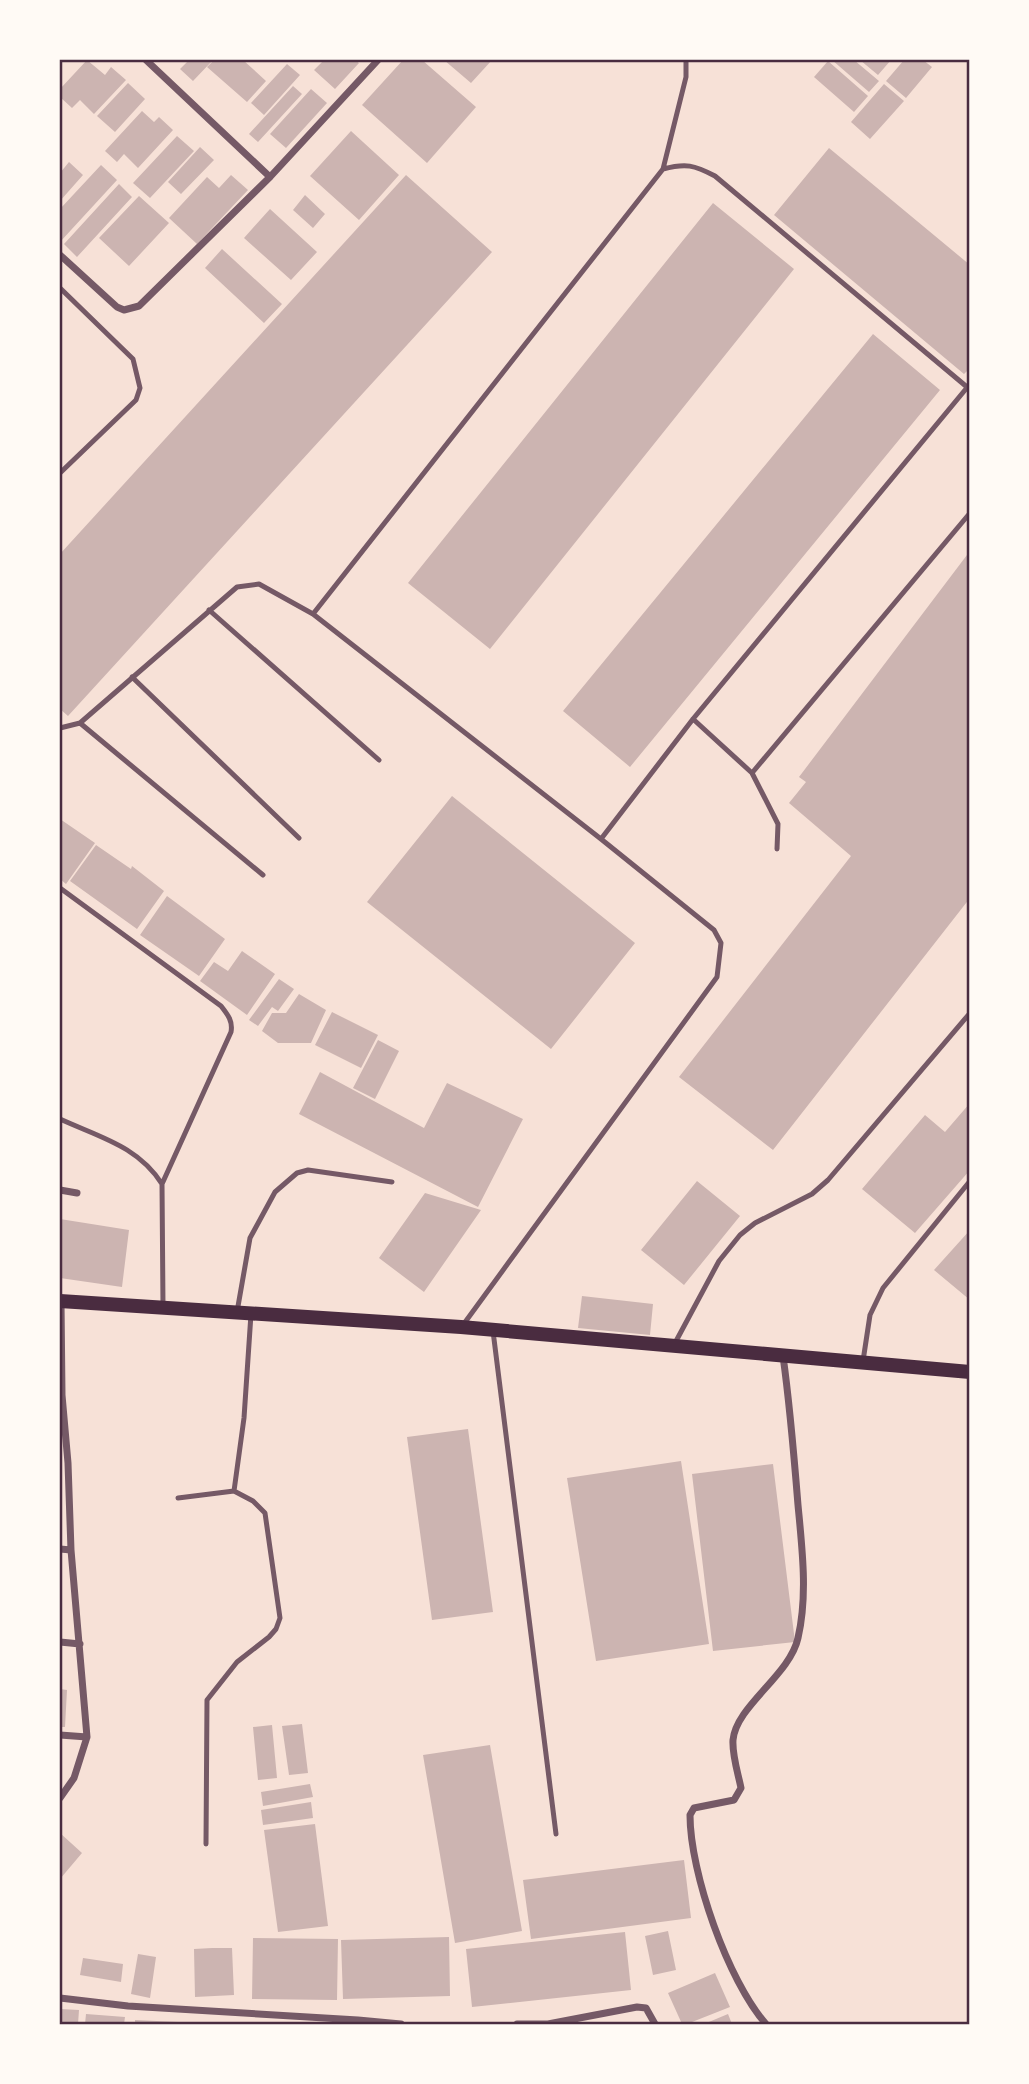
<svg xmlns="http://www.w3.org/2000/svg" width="1029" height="2084" font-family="'Varela Round',sans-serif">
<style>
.building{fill:#ccb4b1}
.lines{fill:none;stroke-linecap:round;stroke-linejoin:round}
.service{stroke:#755966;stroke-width:5}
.minor{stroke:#755966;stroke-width:7}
.secondary{stroke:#4a2c40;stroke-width:14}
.neatline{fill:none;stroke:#4a2c40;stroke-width:2.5}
</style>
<rect width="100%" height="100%" fill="#f7e1d7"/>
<path class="building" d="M87,60L105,75L111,67L126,80L94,114L80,100L72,108L60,97V89Z
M189,60H213L193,81L180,69Z
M214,60H243L266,81L247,102L207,67Z
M324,60H355L359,63L335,89L314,70Z
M403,60H422L476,107L427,163L362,105Z
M444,60H492L471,83Z
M832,60H854L879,81L869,92Z
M860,60H891L878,75Z
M904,60H923L932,67L906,98L886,81Z
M828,61L868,96L854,112L814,77Z
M287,64L300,75L264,115L251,103Z
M128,83L145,99L115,132L97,116Z
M884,84L904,101L870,139L851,122Z
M293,86L302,94L258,142L249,134Z
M311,89L327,103L286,148L270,134Z
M142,111L154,122L159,117L173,130L138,168L124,154L117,162L105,151Z
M351,131L399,175L359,220L310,176Z
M177,136L194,151L150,198L133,183Z
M200,147L214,160L181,194L168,182Z
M829,148L970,265V368L964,374L774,215Z
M69,162L83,175L60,201V173Z
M101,165L117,180L60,242V209Z
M231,175L248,190L197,244L169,218L207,177L219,188Z
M406,175L492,252L68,716L60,709V554Z
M119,184L132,197L77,257L64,244Z
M305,195L325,214L313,228L293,210Z
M139,196L169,223L129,266L99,238Z
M713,203L794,269L490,649L408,583Z
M270,209L317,252L291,280L244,238Z
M222,249L282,304L264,323L205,268Z
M873,334L940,390L630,767L563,711Z
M970,551V898L773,1150L679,1077L851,856L789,803L806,782L799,777Z
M452,796L635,943L551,1049L367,902Z
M60,819L95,843L66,884L60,879Z
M96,845L131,869L132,866L164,891L137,929L70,881Z
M167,896L225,939L199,976L140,935Z
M242,951L275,974L247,1015L200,981L214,962L228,971Z
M279,979L294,989L278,1011L272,1007L258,1026L249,1020Z
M299,994L326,1010L311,1043H278L262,1031L272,1013H286Z
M332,1012L378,1035L361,1068L315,1045Z
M378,1040L399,1051L375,1099L353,1088Z
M320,1072L424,1128L447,1083L523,1119L478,1207L299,1114Z
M970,1103V1170L915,1233L862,1189L925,1115L945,1132Z
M697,1181L740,1216L684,1285L641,1250Z
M425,1193L481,1210L424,1292L379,1258Z
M60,1219L129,1230L122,1287L60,1278Z
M970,1230V1300L934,1270Z
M582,1296L653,1304L650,1335L578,1328Z
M468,1429L493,1612L432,1620L407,1437Z
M681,1461L709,1644L596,1661L567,1478Z
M773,1464L795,1642L713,1651L692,1474Z
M60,1689L67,1690L65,1727H60Z
M302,1724L308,1773L289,1775L282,1726Z
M272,1725L277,1778L258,1780L253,1727Z
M490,1745L522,1931L455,1943L423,1755Z
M310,1784L313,1797L263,1806L261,1792Z
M311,1802L313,1818L263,1825L261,1810Z
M315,1824L328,1926L278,1932L264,1830Z
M60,1833L82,1853L60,1879Z
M684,1860L691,1918L531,1939L523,1880Z
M668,1931L676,1970L653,1975L645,1936Z
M625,1932L631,1990L472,2007L466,1949Z
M449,1937L450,1996L343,1999L341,1940Z
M253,1938L338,1939L337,2000L252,1999Z
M212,1948H232L234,1995L195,1997L194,1949Z
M138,1954L156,1957L150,1998L131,1994Z
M83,1958L123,1964L121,1982L80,1975Z
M715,1973L730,2007L687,2024H682L668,1993Z
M60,2009L79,2010L78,2024H60Z
M86,2014L125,2017L124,2024H85Z
M728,2014L732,2024H704Z
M135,2020L178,2022V2024H135Z"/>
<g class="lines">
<path class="service" d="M663,169L686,77V60
M60,288L133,359L140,388L136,400L60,473
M209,610L379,760
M132,677L299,838
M693,719L752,773L970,513
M80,723L263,875
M60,728L80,723L237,587L259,584L313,614
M752,773L778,824L777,849
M601,839L313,614L663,169C686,163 694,165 715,176L967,387
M60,888L221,1006C228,1015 233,1021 231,1032L162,1184
M60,1119C99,1137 138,1146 162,1184L163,1306
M237,1312L250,1238L275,1192L297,1173L308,1170L392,1182
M463,1325L717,977L721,943L714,930L601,839L693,719L970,384
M493,1331L556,1834
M675,1343L719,1261L740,1235L755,1223L812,1194L828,1180L970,1013
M863,1361L870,1315L883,1288L970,1181
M178,1498L234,1491L244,1418L251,1314
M206,1844L207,1700L237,1662L269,1637L276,1629L280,1618L265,1513L253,1501L234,1491"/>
<path class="minor" d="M146,60L270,177
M60,255L117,307L124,310L139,306L270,177L378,60
M60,1190L77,1193
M60,1549L71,1550
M60,1642L80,1644
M60,1735L87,1737
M60,1798L74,1778L87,1737L71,1550L68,1463L62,1395L61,1301
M60,1998L128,2006L358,2020L401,2024
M517,2024H548L637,2007L646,2008L655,2024
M766,2024C728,1981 690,1873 690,1815L694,1808L734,1800L741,1788C738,1773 732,1755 733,1740C736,1706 790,1675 798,1638C808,1595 802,1548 798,1505C794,1455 790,1406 783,1356"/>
<path class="secondary" d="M60,1301L461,1327L970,1372"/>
</g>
<rect width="1029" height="2084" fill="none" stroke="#fffaf5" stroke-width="122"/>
<rect x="61" y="61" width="907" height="1962" class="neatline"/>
</svg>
